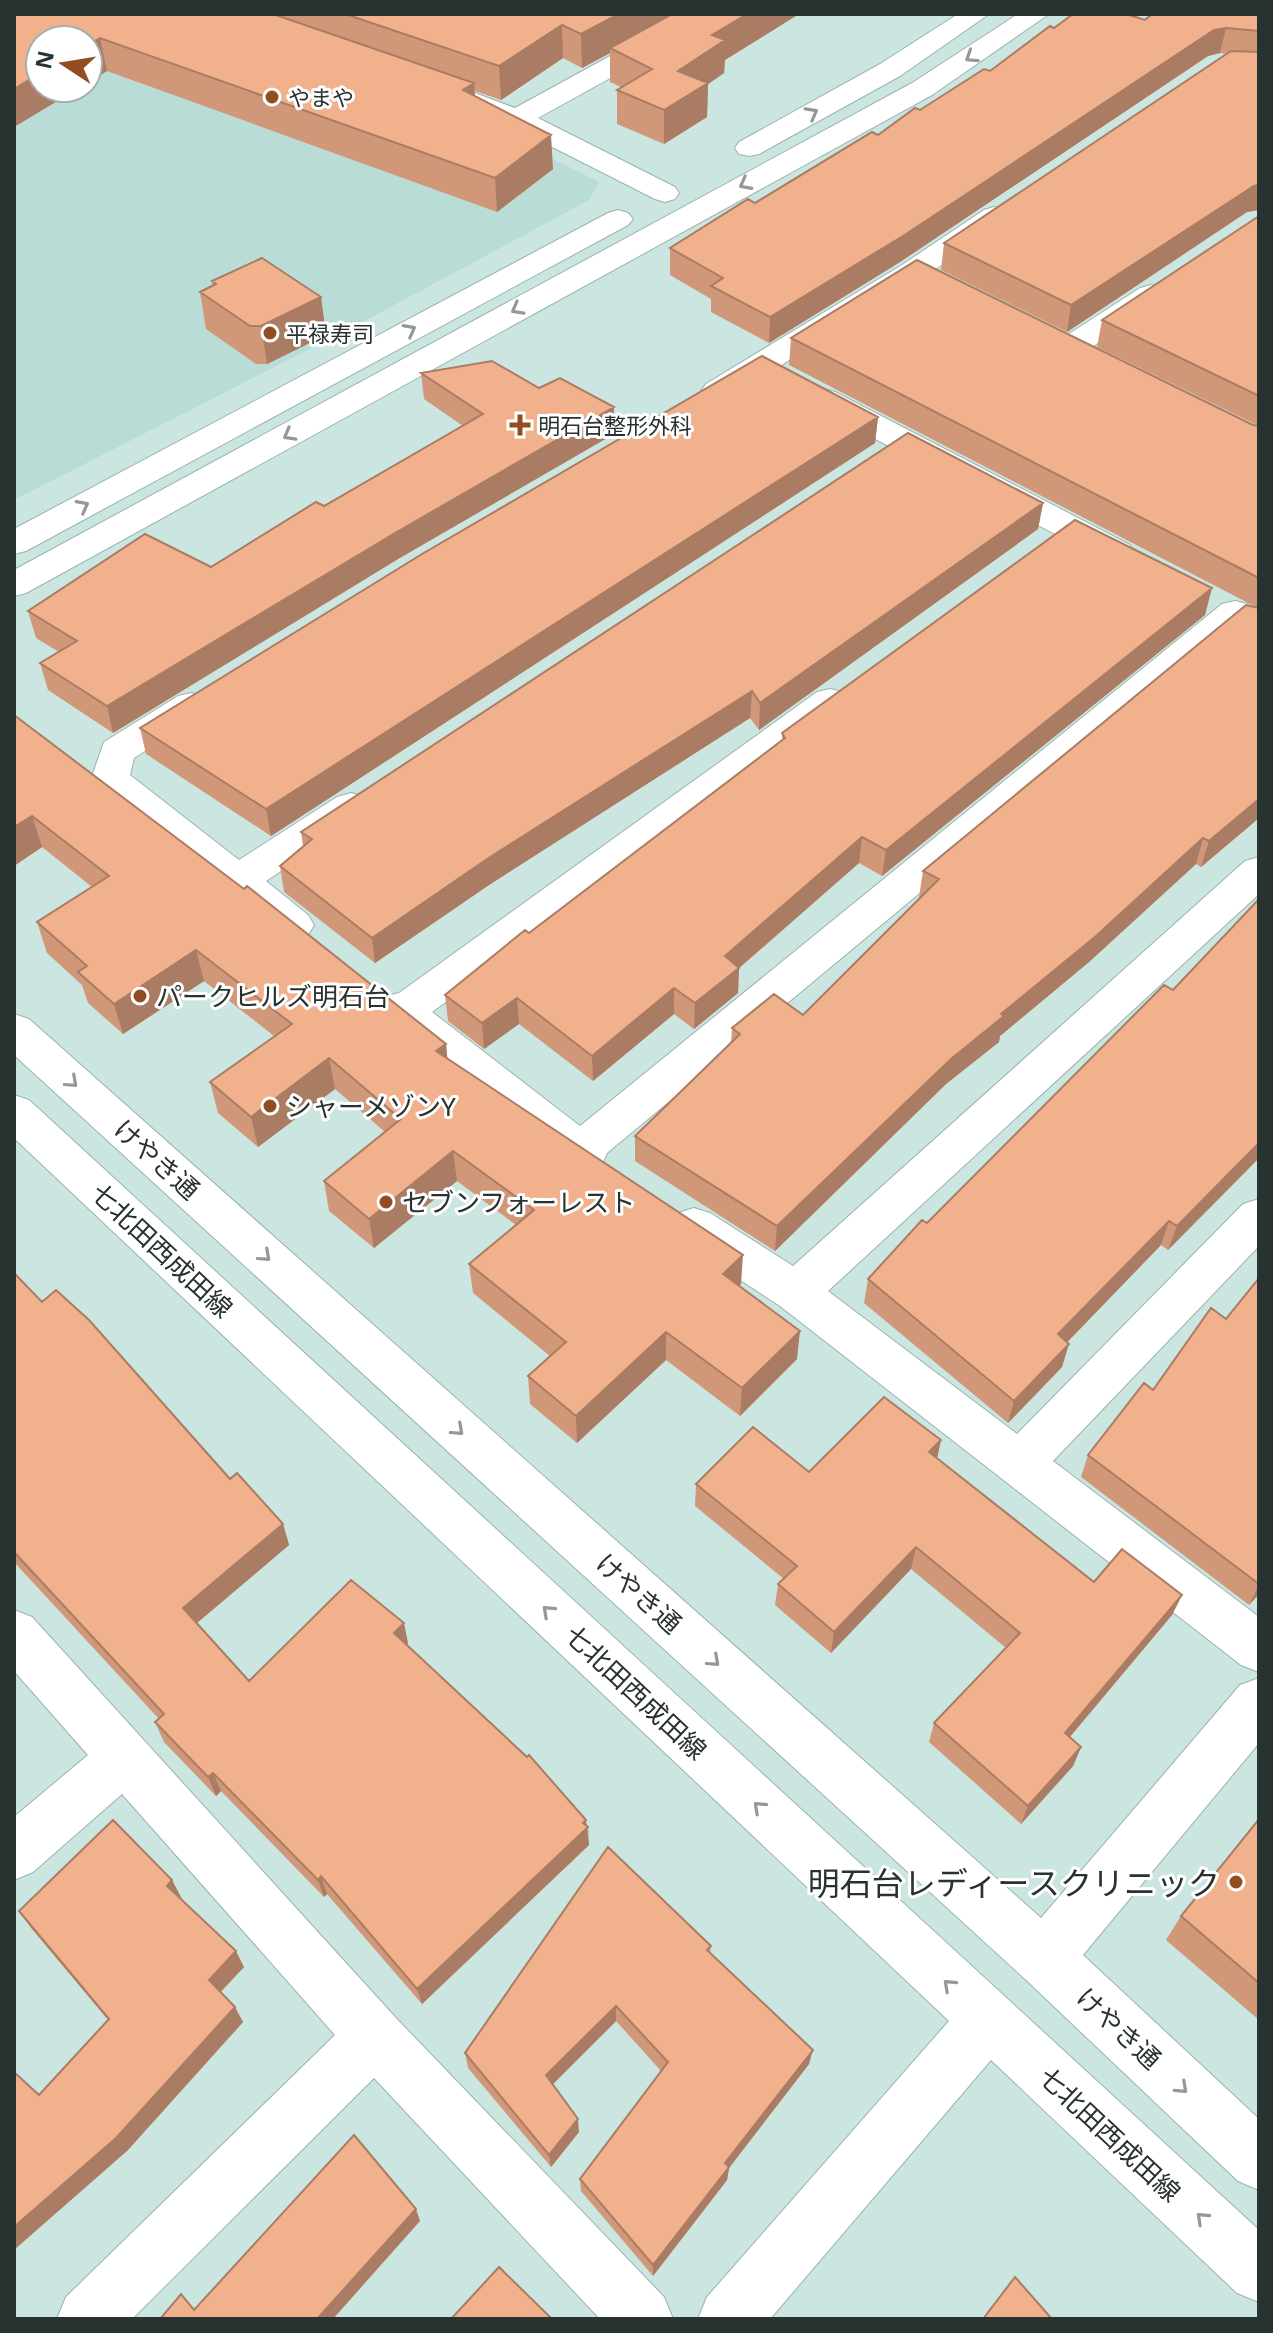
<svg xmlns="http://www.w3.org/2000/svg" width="1273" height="2333" font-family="'Noto Sans','Noto Sans JP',sans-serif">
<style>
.built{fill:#b9ddd6;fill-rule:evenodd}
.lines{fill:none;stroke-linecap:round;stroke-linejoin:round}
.minor-casing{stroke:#9ab3ae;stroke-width:2}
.minor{fill:#fff;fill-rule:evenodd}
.wall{fill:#d09879}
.shaded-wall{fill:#a97c63}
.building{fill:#f2b18d;stroke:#a97c63;stroke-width:2}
.oneway{stroke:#949898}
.poi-dot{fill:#924d22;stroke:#fff;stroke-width:3}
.labels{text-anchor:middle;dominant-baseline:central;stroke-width:6;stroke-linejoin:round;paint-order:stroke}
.far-poi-label{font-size:22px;fill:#283230;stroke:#fff;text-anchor:start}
.poi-label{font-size:26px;fill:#283230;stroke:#fff;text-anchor:start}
.street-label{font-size:26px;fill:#283230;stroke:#fff}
.near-poi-label{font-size:32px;fill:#283230;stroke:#fff;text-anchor:end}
</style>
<rect width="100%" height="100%" fill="#cbe5e0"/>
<path class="built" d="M14,14L493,129L599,182L589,200L361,323L14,500ZM40,40H88V88H40Z"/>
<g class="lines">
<g class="minor-casing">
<path id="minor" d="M687,14H719L715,20L538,118L675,187L679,193L675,199L665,202L655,199L507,124L452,104L448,98L452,92L462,90L472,92L515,108Z
M958,14H989L900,76L759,154L749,156L739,154L735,148L739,142L880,64Z
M1018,14H1049L932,95L26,593L14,596V570L912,83Z
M994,207L1004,210L1009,216L1004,222L924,277L728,398L717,401L706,398L701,391L706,384L902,265L984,210Z
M618,210L628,213L633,219L628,225L26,551L14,554V529L608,213Z
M1151,285L1162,288L1166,294L1162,300L1080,355L1069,357L1058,355L1053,348L1058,341L1140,288Z
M824,389L835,392L1130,545L1135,553L1130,561L1118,564L1106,561L813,406L808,399L813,392Z
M1235,601L1248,604L1253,612L1248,620L607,1153L601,1167L586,1172L564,1163L383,1019L377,1008L383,997L399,993L817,692L830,689L843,692L848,701L843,710L432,1012L580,1126L1222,604Z
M191,693L204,696L209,705L204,714L134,758L130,775L239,860L337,797L351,793L365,797L370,806L365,815L266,881L308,915L314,925L308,935L294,940L280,935L97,788L91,779L104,742L178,696Z
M1259,857V894L828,1291L1017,1434L1243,1204L1259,1199V1246L1053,1461L1259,1617V1672L1241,1665L780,1306L678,1239L672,1226L678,1213L694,1208L710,1213L793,1266L1245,861Z
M14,1014L29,1019L1041,1918L1240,1685L1259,1678V1743L1083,1955L1259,2119V2190L1238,2181L1024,1978L14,1055Z
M14,1095L29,1100L1259,2230V2302L1237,2293L991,2060L770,2319H698L707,2297L949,2021L14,1138Z
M14,1610L32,1617L395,2017L664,2297L673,2319H600L374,2078L132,2319H57L66,2297L335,2035L122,1794L33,1872L14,1880V1817L88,1755L14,1671Z"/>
</g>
<use href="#minor" class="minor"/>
</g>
<path class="wall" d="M14,14H799L725,60L724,73L708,84L707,117L664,144L617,124V90L621,87L610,82V53L582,68L563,58L501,100L475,91V96L553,169L497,212L107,71L40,88H79L14,127Z
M1259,14V210L1247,212L1067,332L941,270L944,243L1227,54L1220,53L1208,56L900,262L769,343L711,312V299L670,275V248L878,135L990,71L1054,28L1145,20Z
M1259,216V426L1097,347L1102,320Z
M212,281L321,297L326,335L267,364H256L206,329L200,292L213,286Z
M791,338L1259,426V818L1201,867L1196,864L1089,962L1000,1036L999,1042L946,1084L775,1251L635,1161V1136L731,1043L732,1028L803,1015L921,898L919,897L923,871L1256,607L789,365Z
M421,373L614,434L398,559L113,733L48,690L40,663L59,652L36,638L28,611L211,567L324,506L463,426L424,399Z
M878,417L875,443L271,836L146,754L140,728Z
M1043,503L1038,529L759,730L750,718L489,885L375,963L284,892L280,866L303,846L301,832Z
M1205,615L882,876L859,863L739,968L738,993L694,1029L674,1014L593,1081L519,1024L484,1049L448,1021L445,995L529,933L782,740V733Z
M14,715L446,1044L447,1058L741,1284L739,1286L797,1359L740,1416L666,1360L577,1443L530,1404L528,1376L550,1356L473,1293L469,1264L516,1225L457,1181L374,1248L329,1211L324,1181L385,1132L335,1089L258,1147L218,1113L210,1082L274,1036L204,981L123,1034L88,1003L82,985L47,953L37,922L92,887L42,847L14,866Z
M1173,990L1259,1158L1168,1250L1161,1245L1067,1342L1062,1367L1008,1423L864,1303L868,1279Z
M14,1273L42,1302L230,1479L283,1524L289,1545L197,1623L249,1681L408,1643L407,1645L588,1827L589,1845L422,2004L327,1894L324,1897L221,1791L216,1796L164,1742L155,1722L159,1719L14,1562Z
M1259,1278V1594L1249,1605L1081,1477L1088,1455L1226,1319Z
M941,1440L937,1458L1094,1582L1182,1595L1172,1615L1070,1737L1081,1747L1073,1766L1021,1824L929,1742L934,1723L1006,1648L911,1569L831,1653L775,1605L778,1584L784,1579L695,1506L696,1484L809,1472Z
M1259,1819V2020L1166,1940L1181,1916Z
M181,1897L180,1898L244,1967L221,1992L243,2022L127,2151L39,2095L108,2020L31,1928L19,1911Z
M711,1946L710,1953L809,2064L729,2168L727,2180L653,2276L581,2191L580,2179L661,2071L616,2021L553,2084L579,2132L551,2167L468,2068L465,2053Z"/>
<path class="shaded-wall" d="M619,14H681L610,48V53L582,68L581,34Z
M747,14H799L725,60L724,73L708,84L707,117L664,144V110L678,71L712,35Z
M562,25L563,58L501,100L499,66Z
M1226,28L1220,53L1208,56L900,262L769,343L770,317L1214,30Z
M100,38L107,71L88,83V45Z
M40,73V88H79L14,127V89Z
M474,83L476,116L463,90Z
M551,135L553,169L497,212L495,178Z
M1259,185V210L1247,212L1067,332L1071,305L1254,186Z
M321,297L326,335L267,364L261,326Z
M614,407V434L398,559L113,733L107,706L395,533Z
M878,417L875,443L271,836L266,809Z
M1043,503L1038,529L759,730L760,703Z
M1212,588L1205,615L882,876L886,850Z
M752,691L750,718L489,885L375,963L372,938L487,859Z
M1259,799V818L1201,867L1209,841Z
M32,816L42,847L14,866V827Z
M862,837L859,863L739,968L738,993L694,1029L695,1003L725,956Z
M1203,838L1196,864L1089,962L1000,1036L999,1042L946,1084L775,1251L777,1226L951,1059Z
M196,950L204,981L123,1034L114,1004Z
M674,988V1014L593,1081L592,1056Z
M517,998L519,1024L484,1049L482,1023Z
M446,1044L449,1075L436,1051Z
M329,1058L335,1089L258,1147L251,1117Z
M1259,1143V1158L1168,1250L1177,1226Z
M453,1151L457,1181L374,1248L369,1219Z
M1169,1221L1161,1245L1052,1358L1058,1334Z
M743,1255L741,1284L722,1303L723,1274Z
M800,1331L797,1359L740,1416L742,1388Z
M666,1332V1360L577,1443L576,1416Z
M1069,1344L1062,1367L1008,1423L1014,1401Z
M941,1440L936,1463L929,1452Z
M283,1524L289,1545L191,1628L183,1608Z
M916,1547L911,1569L831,1653L834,1632Z
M1259,1585V1594L1249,1605Z
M1182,1595L1172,1615L1057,1752L1065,1733Z
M404,1623L408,1643L399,1653L394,1633Z
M1081,1747L1073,1766L1021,1824L1028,1806Z
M213,1773L221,1791L216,1796L208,1777Z
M586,1820L589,1845L422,2004L417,1989Z
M321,1876L327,1894L324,1897L318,1880Z
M172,1880L181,1897L176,1903L167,1886Z
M236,1951L244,1967L217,1995L209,1980Z
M616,2006V2021L548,2089L546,2075Z
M235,2007L243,2022L127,2151L14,2250V2227Z
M813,2050L809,2064L729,2168L727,2180L653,2276V2265L725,2163Z
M578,2119L579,2132L551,2167L549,2155Z
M416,2209L420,2221L333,2319H317Z"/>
<path class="building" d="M14,14H273L474,83L463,90L551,135L495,178L100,38L88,45V40H40V73L14,89Z
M345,14H619L581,34L562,25L499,66Z
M672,14H747L712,35L725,40L678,71L708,83L664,110L617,90L652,69L610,48Z
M1073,14H1126L1145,20L1152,14H1259V31L1226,28L1214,30L903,236L770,317L711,286L723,278L670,248L748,199L755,203L872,132L878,135L915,108L920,110L984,69L990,71L1050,26L1054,28Z
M1231,51L1259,52V185L1254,186L1071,305L944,243Z
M1259,216V396L1102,320Z
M262,258L321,297L261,326H250L200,292L216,284L212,281Z
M917,260L1253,425L1259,426V578L791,338Z
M762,356L878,417L266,809L140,728L422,554Z
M492,361L539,388L560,378L614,407L395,533L107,706L40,663L77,641L28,611L145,534L211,567L316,502L324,506L483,414L421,373Z
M908,433L1043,503L760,703L752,691L487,859L372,938L280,866L312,839L301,832Z
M1075,520L1212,588L886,850L862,837L725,956L739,968L695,1003L674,988L592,1056L517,998L482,1023L445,995L525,930L529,933L785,738L782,733Z
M1246,605L1259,608V799L1209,841L1203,838L1096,936L1001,1014L1004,1016L951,1059L777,1226L635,1136L740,1034L732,1028L774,994L803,1015L939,879L923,871Z
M14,715L244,889L247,886L446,1044L436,1051L743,1255L723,1274L800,1331L742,1388L666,1332L576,1416L528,1376L566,1342L469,1264L534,1210L453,1151L369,1219L324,1181L401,1119L329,1058L251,1117L210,1082L292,1024L196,950L114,1004L78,972L87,966L37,922L109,876L32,816L14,827Z
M1259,899V1143L1177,1226L1169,1221L1058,1334L1069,1344L1014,1401L868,1279L922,1220L927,1223L1164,985L1173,990Z
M14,1273L42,1302L56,1290L89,1320L230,1479L237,1473L283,1524L183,1608L249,1681L351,1580L404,1623L394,1633L527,1757L529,1755L586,1820L583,1823L588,1827L417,1989L321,1876L318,1880L213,1773L208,1777L155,1722L164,1714L14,1552Z
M1259,1278V1584L1088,1455L1144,1383L1153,1390L1211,1308L1226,1319Z
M884,1397L941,1440L929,1452L1094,1582L1122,1549L1182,1595L1065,1733L1081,1747L1028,1806L934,1723L1020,1633L916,1547L834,1632L778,1584L797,1566L696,1484L753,1427L809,1472Z
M1259,1819V1983L1181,1916Z
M113,1820L172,1880L167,1886L236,1951L209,1980L235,2007L116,2138L14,2227V2072L39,2095L109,2019L19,1911Z
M608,1847L711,1946L707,1950L813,2050L725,2163L729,2167L653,2265L580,2179L668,2062L616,2006L546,2075L578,2119L549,2155L465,2053Z
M354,2135L416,2209L317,2319H160L181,2294L194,2310Z
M499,2267L552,2319H451Z
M1015,2277L1052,2319H983Z"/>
<defs><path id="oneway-chevron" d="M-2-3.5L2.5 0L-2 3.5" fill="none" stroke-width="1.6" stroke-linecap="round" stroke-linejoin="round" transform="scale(2)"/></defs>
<g class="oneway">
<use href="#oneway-chevron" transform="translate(971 57) rotate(147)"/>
<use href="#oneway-chevron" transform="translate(812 113) rotate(-29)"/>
<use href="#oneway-chevron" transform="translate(745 184) rotate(152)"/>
<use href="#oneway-chevron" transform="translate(517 309) rotate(151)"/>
<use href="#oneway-chevron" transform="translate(410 330) rotate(-28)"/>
<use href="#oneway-chevron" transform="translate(289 435) rotate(151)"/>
<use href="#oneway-chevron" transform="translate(83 506) rotate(-28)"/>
<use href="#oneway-chevron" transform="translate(72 1082) rotate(42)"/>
<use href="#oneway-chevron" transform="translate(265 1256) rotate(42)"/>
<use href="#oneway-chevron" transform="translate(458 1430) rotate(42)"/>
<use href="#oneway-chevron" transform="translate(548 1611) rotate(-137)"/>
<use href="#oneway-chevron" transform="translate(714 1661) rotate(42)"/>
<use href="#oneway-chevron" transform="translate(759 1807) rotate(-137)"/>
<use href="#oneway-chevron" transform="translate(949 1985) rotate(-137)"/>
<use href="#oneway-chevron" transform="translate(1182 2088) rotate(43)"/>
<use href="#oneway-chevron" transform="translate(1202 2218) rotate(-137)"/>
</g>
<g class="poi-dot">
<circle cx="272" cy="97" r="8"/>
<circle cx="270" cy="333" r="8"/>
<path d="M516 413h8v8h8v8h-8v8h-8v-8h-8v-8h8z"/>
<circle cx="140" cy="996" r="8"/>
<circle cx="270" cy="1106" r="8"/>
<circle cx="386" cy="1202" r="8"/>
<circle cx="1236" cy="1882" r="8"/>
</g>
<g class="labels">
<g class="far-poi-label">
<text x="288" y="97">やまや</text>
<text x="286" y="333">平禄寿司</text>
<text x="538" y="425">明石台整形外科</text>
</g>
<g class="poi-label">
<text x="156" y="996">パークヒルズ明石台</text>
<text x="286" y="1106">シャーメゾンY</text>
<text x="402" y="1202">セブンフォーレスト</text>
</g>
<g class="street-label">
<text transform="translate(157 1159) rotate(42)">けやき通</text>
<text transform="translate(162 1250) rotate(43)">七北田西成田線</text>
<text transform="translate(639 1593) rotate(42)">けやき通</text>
<text transform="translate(636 1692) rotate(43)">七北田西成田線</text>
<text transform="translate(1119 2028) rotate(43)">けやき通</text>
<text transform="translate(1110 2134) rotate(43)">七北田西成田線</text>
</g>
<g class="near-poi-label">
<text x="1220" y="1882">明石台レディースクリニック</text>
</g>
</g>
<rect width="1273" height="2333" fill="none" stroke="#283230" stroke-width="32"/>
<g transform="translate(64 64) rotate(282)"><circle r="38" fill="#ffffff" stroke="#a9adac" stroke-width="2"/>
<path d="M0-6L14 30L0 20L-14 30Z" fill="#924d22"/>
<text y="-12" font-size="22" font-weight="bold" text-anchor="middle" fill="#283230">N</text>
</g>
</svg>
